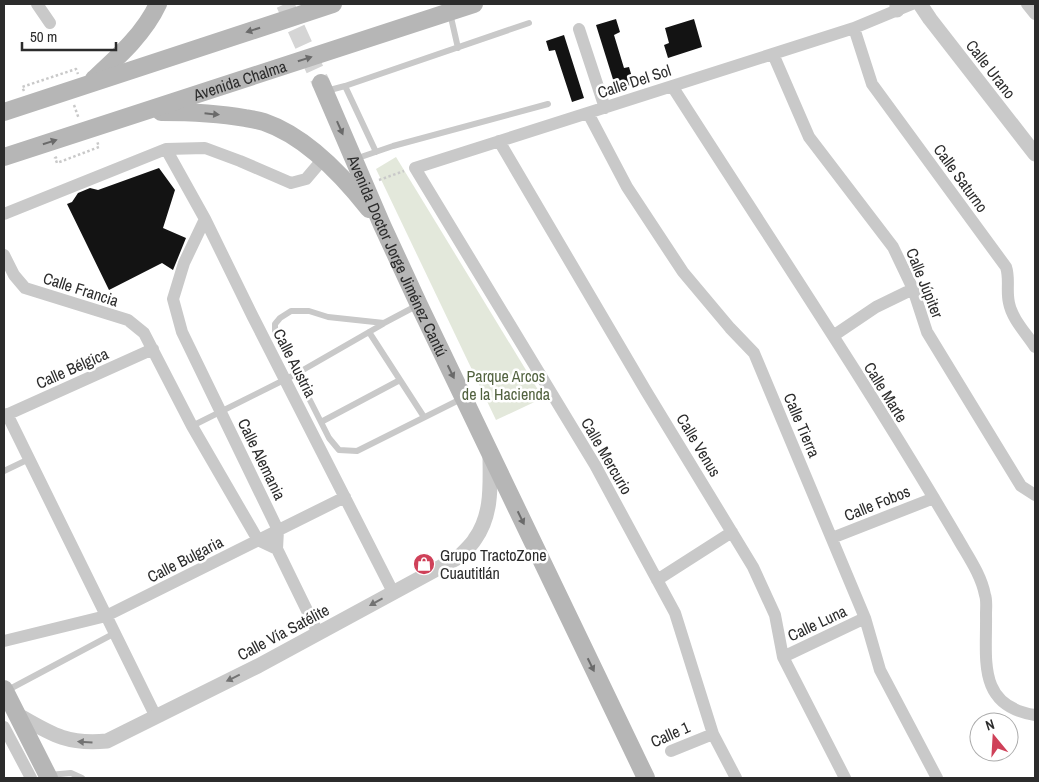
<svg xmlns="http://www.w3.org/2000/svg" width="1039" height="782" font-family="'Archivo Narrow',sans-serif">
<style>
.green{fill:#e3e8db}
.building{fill:#131313}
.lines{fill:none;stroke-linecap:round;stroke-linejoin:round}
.secondary-tunnel{stroke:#d5d5d5;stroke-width:18;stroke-dasharray:18 9;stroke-linecap:butt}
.path{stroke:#c9c9c9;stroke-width:2.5;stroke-dasharray:2.5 2.5;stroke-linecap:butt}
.service{stroke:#c9c9c9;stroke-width:6}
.minor{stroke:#c9c9c9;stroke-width:12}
.tertiary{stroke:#c9c9c9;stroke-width:15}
.secondary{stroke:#b6b6b6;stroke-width:18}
.oneway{fill:#6a6a6a}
.oneway2{fill:#737373}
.labels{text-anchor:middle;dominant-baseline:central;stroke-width:5;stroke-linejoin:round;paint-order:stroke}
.street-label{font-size:16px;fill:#2c2c2c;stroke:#fff}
.park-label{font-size:16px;fill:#52623f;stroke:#fff}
.poi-label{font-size:16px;fill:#2c2c2c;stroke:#fff;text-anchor:start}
</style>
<rect width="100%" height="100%" fill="#fff"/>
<path class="green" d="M396,157L543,398L496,420L376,169Z"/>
<path class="building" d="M616,19L620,32L614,35L624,68L629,67L634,84L616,89L596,25Z
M694,19L702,47L668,58L664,45L669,43L665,28Z
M564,35L584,98L572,102L555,50L549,51L546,41Z
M159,168L175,190L163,228L186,238L173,270L162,263L109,290L67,204L72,202L78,193L90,188L98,190Z"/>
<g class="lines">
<path class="secondary-tunnel" d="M285,4L321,83"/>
<path class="path" d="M24,91L22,87L76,69L78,74
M74,105L79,119
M57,157L55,158L57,163L99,147L97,141
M379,180L404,171"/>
<path class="service" d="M450,13L458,48
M345,86L529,23
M326,91L345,86L376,152
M355,159L393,146L548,104
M418,305L384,323L328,317L309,311H291L280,318L275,324V331L329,438L339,450L357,451L463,398
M369,332L424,417
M321,422L400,380
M192,426L296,374L383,324
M4,471L29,459
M6,691L115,633
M49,775L71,773L82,778"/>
<path class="minor" d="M37,4L50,23
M1027,4L1035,14
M854,28L872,84L1006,267C1010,279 1006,290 1009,303C1012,319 1026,333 1035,347
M579,29L605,108
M773,54L809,137L893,247L913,289L927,332L1021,486L1035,495
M672,86C768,236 867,384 957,537C967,555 981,574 985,595C987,600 986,608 986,614C987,658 976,706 1035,715
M588,113L627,187L683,272L730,328L754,353L865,618L880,670L937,778
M499,141L646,391L753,567L775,615L783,657L845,778
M166,149L205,219L253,317L393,592
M4,214L166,149L205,148L240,161L291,183L306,179L323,159
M205,219L184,263L173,299L182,332L278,530L277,549L318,633
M4,255L14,275L25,288L128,320L144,333L192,426L258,540L277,549
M833,336L876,307L913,289
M7,414L156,717
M4,416L153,349
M832,538L934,498
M657,580L732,532
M4,641L106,616L345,497
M783,657L865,618
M4,727L31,778
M671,751L713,734
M736,778L713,734L675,613L595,465L415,168L854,28L912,4"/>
<path class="tertiary" d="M920,4L930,19L1035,154
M897,10V4
M18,715C51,734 67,745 107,741L258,666L459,557C464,551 471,546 475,539C493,514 490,483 490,454"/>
<g class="secondary">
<path d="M94,79C118,57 144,34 158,4"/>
<path id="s1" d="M321,83L382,225L419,305L646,778"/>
<path d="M4,112L333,4"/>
<path d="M161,112C189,112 217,113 245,118C251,119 258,120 264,122C305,136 343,176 369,209"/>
<path id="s2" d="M4,157L474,4"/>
<path d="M4,689L49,778"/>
</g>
</g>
<defs><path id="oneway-solid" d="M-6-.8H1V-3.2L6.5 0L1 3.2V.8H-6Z" transform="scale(1.25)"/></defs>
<g class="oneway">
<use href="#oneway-solid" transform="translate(253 30) rotate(162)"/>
<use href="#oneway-solid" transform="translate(305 59) rotate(-18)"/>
<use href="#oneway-solid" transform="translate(212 114) rotate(6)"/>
<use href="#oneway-solid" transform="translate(340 128) rotate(66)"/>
<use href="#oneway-solid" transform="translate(50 142) rotate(-18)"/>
<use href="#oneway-solid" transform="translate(451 372) rotate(64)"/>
<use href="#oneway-solid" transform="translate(521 518) rotate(64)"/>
<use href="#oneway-solid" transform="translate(591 665) rotate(64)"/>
</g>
<g class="oneway2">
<use href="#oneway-solid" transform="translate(376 602) rotate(151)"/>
<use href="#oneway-solid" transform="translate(233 678) rotate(154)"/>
<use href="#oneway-solid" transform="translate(85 742) rotate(-177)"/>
</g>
<defs>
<g id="shop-disc" transform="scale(1.125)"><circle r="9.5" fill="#cf4159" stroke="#fff"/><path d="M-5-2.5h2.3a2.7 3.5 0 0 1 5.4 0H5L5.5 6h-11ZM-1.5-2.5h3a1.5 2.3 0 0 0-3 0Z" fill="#fff"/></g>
</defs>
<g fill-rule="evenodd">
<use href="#shop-disc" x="424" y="564"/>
</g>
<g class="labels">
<g class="street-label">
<text transform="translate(991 69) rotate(52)">Calle Urano</text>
<text stroke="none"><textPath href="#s2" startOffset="248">Avenida Chalma</textPath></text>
<text transform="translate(634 81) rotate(-18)">Calle Del Sol</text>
<text transform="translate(961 178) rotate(54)">Calle Saturno</text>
<text stroke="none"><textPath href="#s1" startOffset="189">Avenida Doctor Jorge Jiménez Cantú</textPath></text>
<text transform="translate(925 283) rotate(68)">Calle Júpiter</text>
<text transform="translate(81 289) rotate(18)">Calle Francia</text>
<text transform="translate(295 363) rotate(63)">Calle Austria</text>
<text transform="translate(72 368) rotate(-24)">Calle Bélgica</text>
<text transform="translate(886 392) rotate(58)">Calle Marte</text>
<text transform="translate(802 425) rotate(67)">Calle Tierra</text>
<text transform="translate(699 445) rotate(59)">Calle Venus</text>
<text transform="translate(607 456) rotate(60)">Calle Mercurio</text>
<text transform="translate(262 459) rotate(64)">Calle Alemania</text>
<text transform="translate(877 503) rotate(-22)">Calle Fobos</text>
<text transform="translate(185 559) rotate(-27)">Calle Bulgaria</text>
<text transform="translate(817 623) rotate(-25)">Calle Luna</text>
<text transform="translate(283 632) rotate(-28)">Calle Vía Satélite</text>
<text transform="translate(670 734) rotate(-24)">Calle 1</text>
</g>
<g class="park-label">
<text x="506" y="376">Parque Arcos<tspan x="506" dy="18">de la Hacienda</tspan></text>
</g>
<g class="poi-label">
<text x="440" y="555">Grupo TractoZone<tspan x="440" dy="18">Cuautitlán</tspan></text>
</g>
</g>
<rect width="1039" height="782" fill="none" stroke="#2c2c2c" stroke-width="10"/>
<g transform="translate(994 737) rotate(342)"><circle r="24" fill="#ffffff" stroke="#ababab"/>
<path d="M0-4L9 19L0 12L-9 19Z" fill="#cf4159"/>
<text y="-8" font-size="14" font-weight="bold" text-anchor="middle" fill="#2c2c2c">N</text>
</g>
<path d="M22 42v8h94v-8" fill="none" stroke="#2c2c2c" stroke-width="2.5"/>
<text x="30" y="42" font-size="15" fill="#2c2c2c" stroke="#ffffff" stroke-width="4" paint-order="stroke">50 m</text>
</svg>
